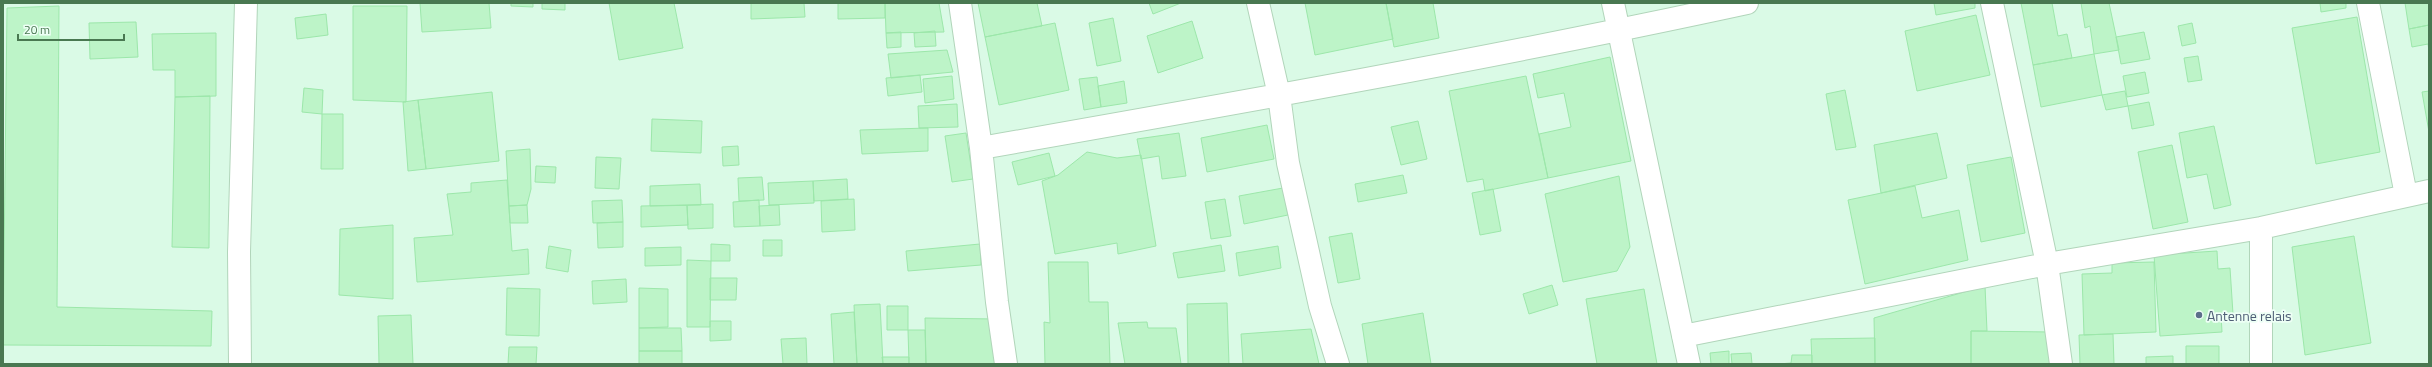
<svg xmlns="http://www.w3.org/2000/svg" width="2432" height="367" font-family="'Titillium Web',sans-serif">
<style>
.residential{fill:#dafae6}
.building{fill:#bdf4c8;stroke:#9ce7aa}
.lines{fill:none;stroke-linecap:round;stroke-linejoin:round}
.minor-casing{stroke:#b1d5ba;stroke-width:24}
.minor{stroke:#fff;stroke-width:22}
.service-dot{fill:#5c6f8a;stroke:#edfff5;stroke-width:1.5}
.labels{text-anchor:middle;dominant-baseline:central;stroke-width:3.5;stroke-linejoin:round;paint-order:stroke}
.service-label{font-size:14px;fill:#4e5e75;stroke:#edfff5;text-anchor:start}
</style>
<rect width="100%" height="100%" fill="#e6fdf0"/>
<path class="residential" d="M3,3H2429V364H3Z"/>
<path class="building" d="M420,3H489L491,28L422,32Z
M511,3H533V7L511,6Z
M542,3H565V10L542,9Z
M609,3H674L683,48L619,60Z
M751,3H804L805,17L751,19Z
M838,3H885V18L838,19Z
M885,3H939L944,32L886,33Z
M978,3H1037L1042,26L985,37Z
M1149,3H1181L1153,14Z
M1305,3H1386L1393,39L1315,55Z
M1386,3H1433L1439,38L1394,47Z
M1934,3H1975V8L1936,15Z
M2021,3H2052L2058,36L2067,34L2072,58L2033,65Z
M2081,3H2109L2119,50L2094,54L2090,26L2085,28Z
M2320,3H2346V8L2321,12Z
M2405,3H2429V25L2409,29Z
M59,6L57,307L212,311L211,346L3,345L7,8Z
M353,6H407L406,102L353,100Z
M326,14L328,35L297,39L295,18Z
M1976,15L1990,75L1917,91L1905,31Z
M2357,17L2380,152L2316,164L2292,28Z
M1113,18L1121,61L1097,66L1089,23Z
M1192,21L1203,58L1158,73L1147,36Z
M136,22L138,57L90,59L89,23Z
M1055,23L1069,90L999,105L985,37Z
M2192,23L2196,43L2182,46L2178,26Z
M2429,25V50L2428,44L2412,47L2409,29Z
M935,31L936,46L915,47L914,33Z
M901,32V47L887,48L886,33Z
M2144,32L2150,59L2121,64L2116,37Z
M216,33V96L175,97V70H153L152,34Z
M947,50L953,72L891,78L888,54Z
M2094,54L2102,95L2041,107L2033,65Z
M2198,56L2202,80L2188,82L2184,58Z
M1610,57L1631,161L1548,178L1539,134L1571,127L1564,93L1538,98L1533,74Z
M2145,72L2149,93L2127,97L2123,76Z
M920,75L922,92L888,96L886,78Z
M952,76L954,99L925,103L923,79Z
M1526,76L1548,178L1485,191L1483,179L1467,182L1449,91Z
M1097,77L1101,107L1084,110L1079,79Z
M1124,81L1127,103L1101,107L1098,86Z
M304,88L323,90L322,114L302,112Z
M1845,90L1856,147L1836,150L1826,94Z
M2125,91L2128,106L2106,110L2102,95Z
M2429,91V132L2422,92Z
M492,92L499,161L426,169L418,100Z
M210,96L209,248L172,247L175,97Z
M418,100L426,169L408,171L403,102Z
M2149,102L2154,125L2132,129L2128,106Z
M957,104L958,127L919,128L918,106Z
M322,114H343V169H321Z
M652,119L702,121L701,153L651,151Z
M1418,121L1427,159L1401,165L1391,127Z
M1267,125L1274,159L1207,172L1201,138Z
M2214,126L2231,205L2214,209L2207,174L2187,178L2179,133Z
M928,128V151L862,154L860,130Z
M966,133L973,179L952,182L945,136Z
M1179,133L1186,176L1162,179L1159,156L1141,159L1137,139Z
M1937,133L1947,178L1881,193L1874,145Z
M2172,145L2188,222L2153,229L2138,152Z
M738,146L739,165L723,166L722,147Z
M530,149L531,189L527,205L509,206L506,151Z
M1087,152L1117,158L1141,155L1156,246L1118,254L1117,243L1055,254L1042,181L1058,175Z
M1049,153L1055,176L1018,185L1012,162Z
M596,157L621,158L619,189L595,188Z
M2011,157L2025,233L1981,242L1967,165Z
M536,166L556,167L555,183L535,182Z
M1403,175L1407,193L1358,202L1355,184Z
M1619,176L1630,247L1617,271L1563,282L1545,194Z
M762,177L764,200L739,201L738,178Z
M847,179L848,199L814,201L813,181Z
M507,180L512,251L528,249L529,274L417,282L414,238L453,235L447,194L471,192V183Z
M813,181L814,203L769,205L768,183Z
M700,184L701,205L650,206V186Z
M1915,186L1922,218L1959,210L1968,260L1865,284L1848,200Z
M1283,188L1288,215L1244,224L1239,196Z
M1493,189L1501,231L1480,235L1472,193Z
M854,199L855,230L822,232L821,201Z
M1225,199L1231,236L1211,239L1205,202Z
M622,200L623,222L593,223L592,201Z
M759,200L760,226L734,227L733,202Z
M713,204V228L688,229L687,205Z
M527,205L528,223H510L509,206Z
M687,205L688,225L641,227V206Z
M779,205L780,225L760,226L759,206Z
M623,222V247L598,248L597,223Z
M393,225V299L339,295L340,229Z
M1352,233L1360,279L1338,283L1329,237Z
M2354,236L2371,343L2305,355L2292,247Z
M763,240H782V256H763Z
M711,244L730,245V261H711Z
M980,244L981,265L908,271L906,251Z
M1221,245L1225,271L1178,278L1173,253Z
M549,246L571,250L568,272L546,268Z
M1278,246L1281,268L1239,276L1236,253Z
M681,247V265L645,266V248Z
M2217,251L2218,269L2230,268L2233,314L2221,315L2222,332L2160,336L2154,255Z
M687,260L711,261L710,327H687Z
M1048,262H1088L1089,302H1108L1110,364H1045L1044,322L1050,323Z
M2154,262L2156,332L2084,335L2082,274L2112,273V263Z
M710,278H737L736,300H710Z
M626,279L627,302L593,304L592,281Z
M1552,285L1558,305L1529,314L1523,294Z
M1985,286L1987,331H1971V364H1875L1874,318Z
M507,288L540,289L539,336L506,335Z
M639,288L668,289V327L639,328Z
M1644,289L1657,364H1597L1586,299Z
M1227,303L1229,364H1188L1187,304Z
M880,304L883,364H857L854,305Z
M887,306H908V330H887Z
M854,312L857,364H834L831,314Z
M1423,313L1431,364H1368L1362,324Z
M411,315L413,364H379L378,316Z
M925,318L995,319L997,364H926Z
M710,321H731V340L710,341Z
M1147,322L1148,328H1176L1181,364H1125L1118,323Z
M639,328H681L682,351H639Z
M1311,329L1319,364H1243L1241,334Z
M908,330H925L926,364H909Z
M1971,331L2051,332V364H1971Z
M2113,334L2114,364H2080L2079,335Z
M806,338L807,364H783L781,339Z
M1875,338V364H1812L1811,339Z
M2186,346H2219V364H2186Z
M509,347H537L536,364H508Z
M639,351H682V364H639Z
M1729,351V364H1711L1710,353Z
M1751,353L1752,364H1732L1731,354Z
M1792,355H1812V364H1778L1791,363Z
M2173,356V364H2146V357Z
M882,357H909V364H883Z"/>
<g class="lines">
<g class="minor-casing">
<path id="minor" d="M960,3L981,148L997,302L1006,364
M1258,3L1279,95L1288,163L1306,243L1320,306L1338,364
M1613,3L1689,364
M1992,3L2047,264L2061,364
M2368,3L2406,195
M981,148C1237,103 1493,58 1747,3
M2261,228V364
M1683,336L2047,264L2261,228L2429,191
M240,364L239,252L246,3"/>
</g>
<use href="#minor" class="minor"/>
</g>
<circle class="service-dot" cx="2199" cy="315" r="4"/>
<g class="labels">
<g class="service-label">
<text x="2207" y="315">Antenne relais</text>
</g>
</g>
<rect width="2432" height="367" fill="none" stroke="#497851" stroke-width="8"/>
<path d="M18 34v6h106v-6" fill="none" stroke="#497851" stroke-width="2"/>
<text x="24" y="34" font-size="12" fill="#497851" stroke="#edfff5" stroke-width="3" paint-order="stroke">20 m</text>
</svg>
